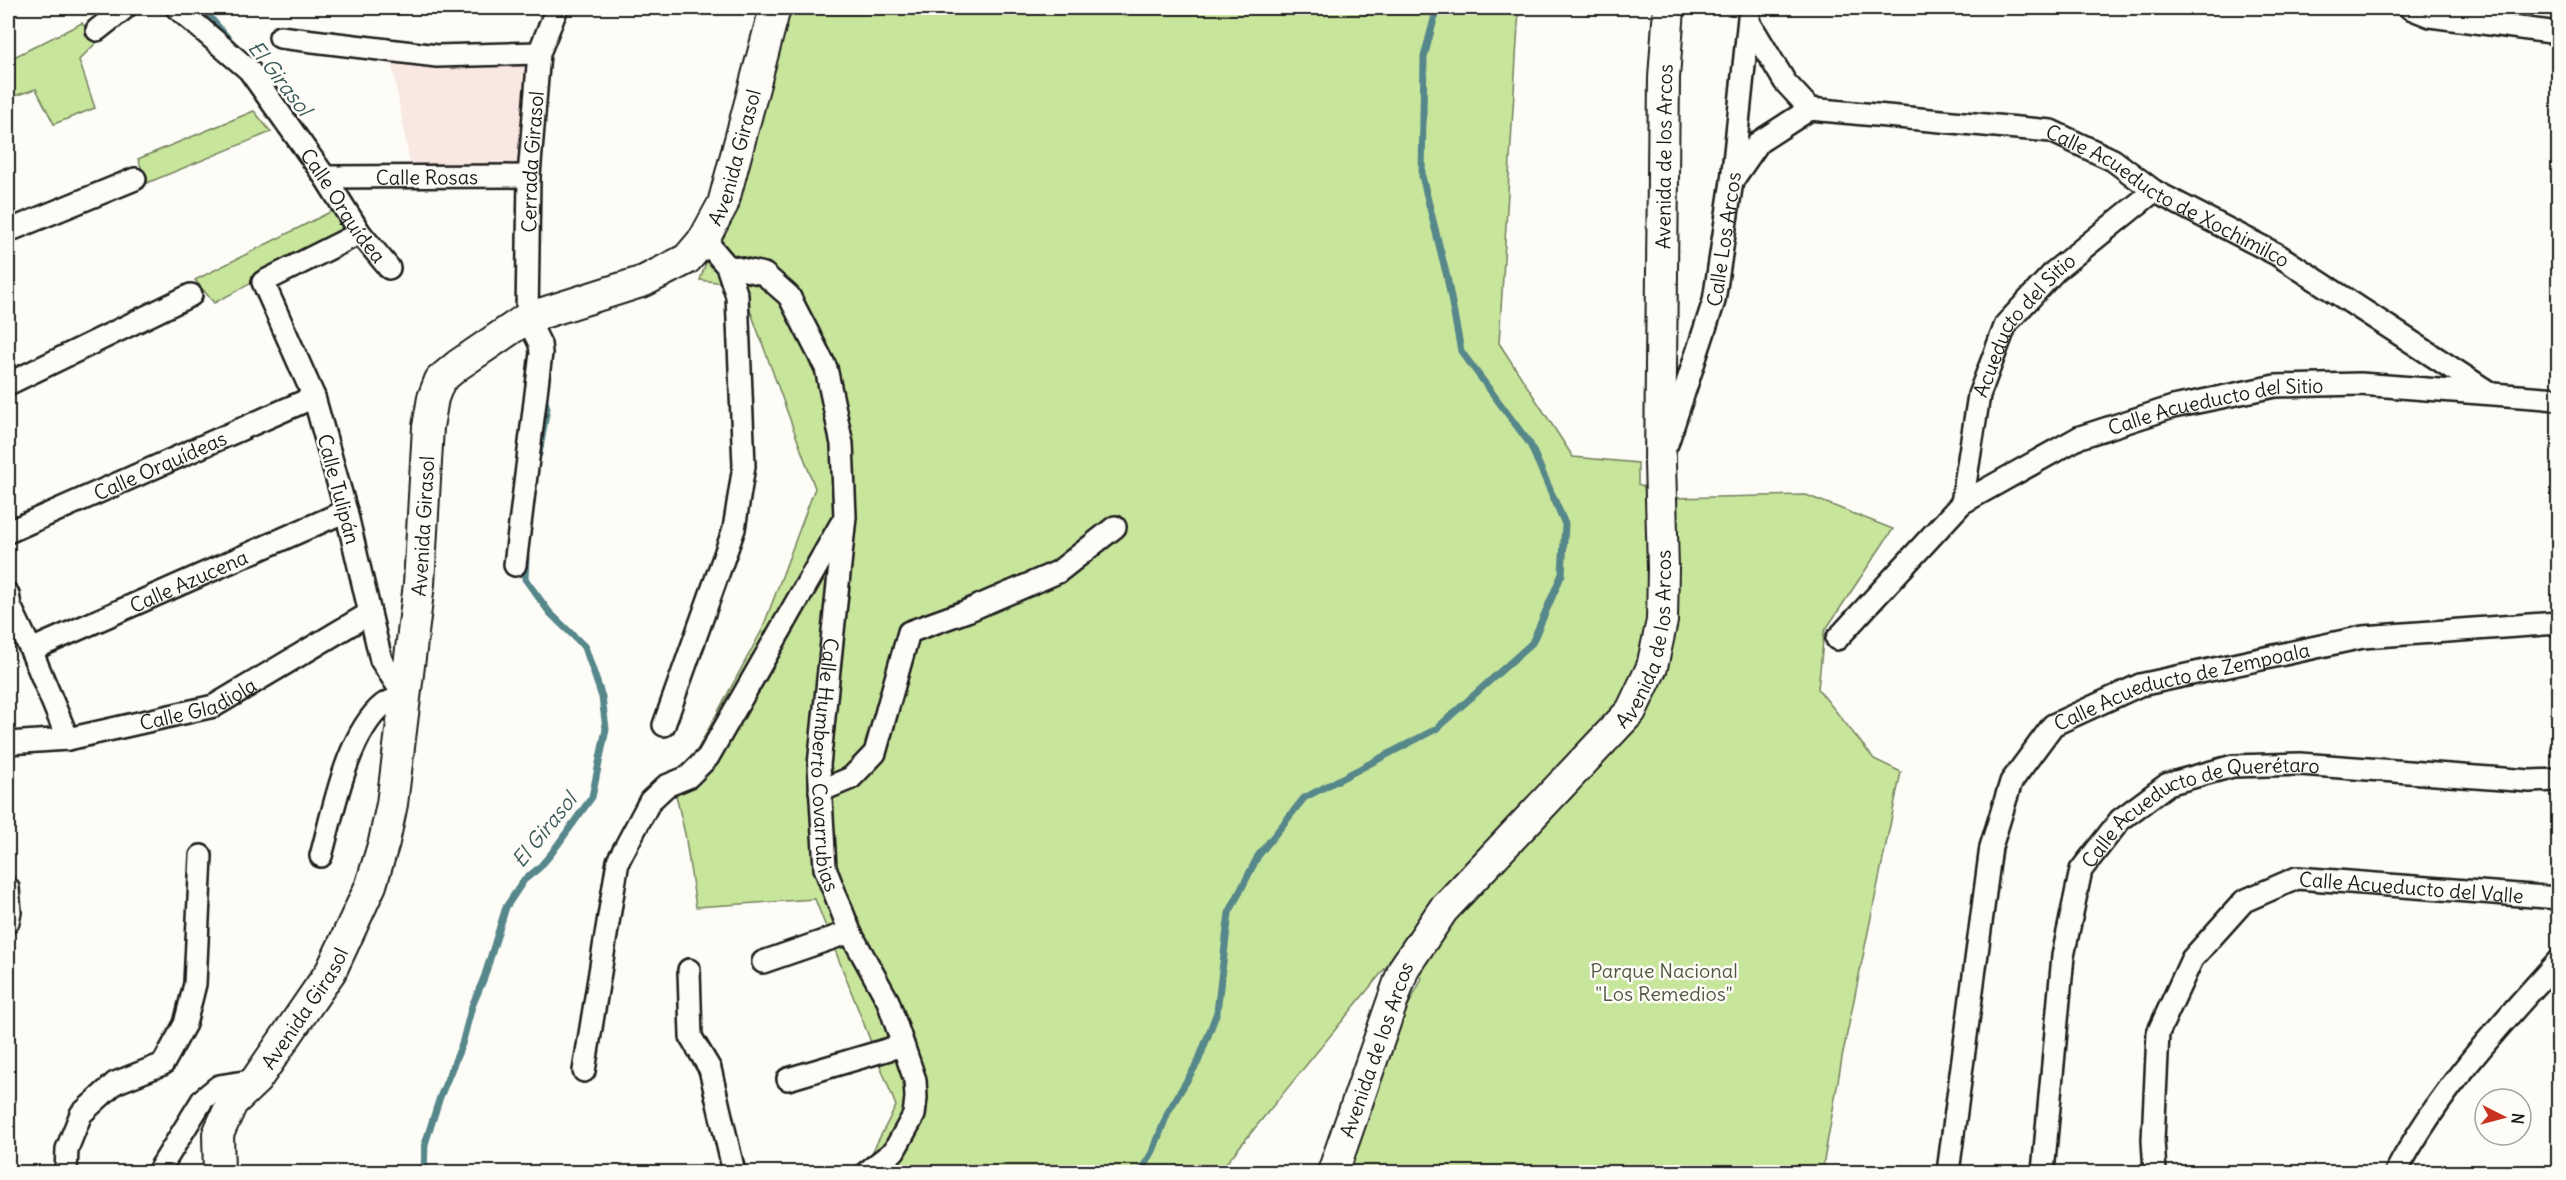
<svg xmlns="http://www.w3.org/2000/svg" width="2566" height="1180" font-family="Delius,sans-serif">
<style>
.built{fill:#f9e7e1}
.green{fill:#c8e59c;stroke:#72805c;stroke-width:1.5}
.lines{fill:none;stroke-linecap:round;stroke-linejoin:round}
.stream{stroke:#57878a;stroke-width:7}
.street-casing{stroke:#1c1c1c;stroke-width:26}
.secondary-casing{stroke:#1c1c1c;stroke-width:34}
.street{stroke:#fdfcf7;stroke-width:21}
.secondary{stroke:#fdfcf7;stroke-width:30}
.labels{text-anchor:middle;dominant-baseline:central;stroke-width:5;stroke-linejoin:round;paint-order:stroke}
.street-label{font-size:20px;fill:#1c1c1c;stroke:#fdfcf7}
.park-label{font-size:20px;fill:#505842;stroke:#fdfcf7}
.water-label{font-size:21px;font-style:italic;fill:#3e5b5c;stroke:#fdfcf7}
</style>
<rect width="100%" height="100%" fill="#fdfcf7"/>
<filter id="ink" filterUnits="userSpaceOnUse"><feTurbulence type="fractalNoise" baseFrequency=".0167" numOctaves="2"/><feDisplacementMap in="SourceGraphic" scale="12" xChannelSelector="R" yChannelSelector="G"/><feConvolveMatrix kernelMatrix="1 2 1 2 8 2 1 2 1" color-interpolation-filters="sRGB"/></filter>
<g filter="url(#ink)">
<path class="built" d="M391,58L525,62L521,165L410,164Z"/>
<path class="green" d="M783,8H1519L1499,343L1573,457L1638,463V484L1671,498L1806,495L1893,529L1824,632L1818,689L1874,759L1901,772L1842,1058L1822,1172H1327L1422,978L1392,960L1219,1172H862L896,1106L815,899L696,907L685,834L675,791L762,630L815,488L741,285L700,280L738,169Z
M82,23L97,42L79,60L95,108L54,124L36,89L8,98V60Z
M254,111L271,132L147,183L138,159Z
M332,211L346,233L214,303L195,280Z"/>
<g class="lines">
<path class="stream" d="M202,8L233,44
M539,454L547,408L543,394
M424,1172L425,1144L440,1097L462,1044L472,1006L484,978L506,907L524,880L539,868L551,854L592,797L606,729L602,697L585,647L550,613L525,579L526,557
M1140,1172L1153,1151L1168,1112L1198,1062L1217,1012L1229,913L1258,856L1304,798L1436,729L1532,643L1562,574L1565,524L1530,444L1461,351L1447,277L1422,176L1424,57L1437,8"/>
<g class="street-casing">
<g id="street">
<path id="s1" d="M177,8L249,70L325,177L360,233L389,268"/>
<path d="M2410,8L2430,16L2558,33"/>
<path d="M1749,22L1785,82L1810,109"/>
<path d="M97,30L125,8"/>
<path d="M280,37L437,56L539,53"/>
<path id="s2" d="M325,177L529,176"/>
<path id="s3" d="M1732,181L1759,142L1810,109L2051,131L2113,160L2154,191L2278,255L2490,393"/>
<path d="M8,231L135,179"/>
<path id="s4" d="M727,266L764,274L789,296L826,368L842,444L845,517L819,765L825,868L850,932L888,1001L915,1080L916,1098L914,1115L894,1151L867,1172"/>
<path d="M8,384L191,295"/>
<path id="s5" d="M1667,444L1714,301L1732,181L1750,8"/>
<path id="s6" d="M1962,503L1979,395L2006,324L2055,271L2154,191"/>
<path id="s7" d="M8,532L314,397"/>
<path id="s8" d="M515,565L541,353L540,344L527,318L529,176L539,53L557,8"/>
<path d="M8,594L10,606L31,650L68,739"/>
<path id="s9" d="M1837,639L1962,503L2080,437L2173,407L2275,386L2360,384L2558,399"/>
<path id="s10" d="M31,650L346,511"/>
<path d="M664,725L734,529L744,466L737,296L727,266L704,239"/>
<path id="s11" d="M8,743L68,739L214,706L370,613"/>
<path d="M820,791L851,778L875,753L909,632L967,611L1058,572L1115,527"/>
<path d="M321,856C333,813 347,734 383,705C388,701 398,699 405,697L381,660L346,511L314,397L263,282L360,233"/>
<path d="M8,888L10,912L8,922"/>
<path d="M763,962L850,932"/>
<path d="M689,970L691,1037L710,1069L734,1172"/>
<path d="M584,1071L618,861L650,801L666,786L688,777L708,757L841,524"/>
<path d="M788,1079L903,1045"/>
<path d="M66,1172L67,1149L81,1114L115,1083L163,1064L185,1024L195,984L201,856"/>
<path d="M158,1172L203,1099L219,1086L256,1080"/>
<path id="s12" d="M1948,1172L1991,847L2011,782L2053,725L2140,685L2363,637L2558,623"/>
<path id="s13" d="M2043,1172L2063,956L2081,870L2120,820L2168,784L2233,766L2300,764L2530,781L2558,780"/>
<path id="s14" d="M2155,1172L2153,1140L2158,1033L2192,959L2244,901L2297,878L2558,898"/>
<path d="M2396,1172C2439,1091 2497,1028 2558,961"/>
</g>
</g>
<g class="secondary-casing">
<g id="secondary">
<path id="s15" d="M219,1172L218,1134L232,1103L256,1080L331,971L371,885L384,842L392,804L419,584L428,427L433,398L440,380L458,365L527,318L644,281L687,259L704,239L723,204L775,8"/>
<path id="s16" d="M1333,1172L1404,968L1443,910L1631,711L1652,667L1662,621L1663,568L1660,463L1664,78L1669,8"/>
</g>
</g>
<use href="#street" class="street"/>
<use href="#secondary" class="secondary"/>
</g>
</g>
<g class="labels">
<g class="street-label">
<text stroke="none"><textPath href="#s16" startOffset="1120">Avenida de los Arcos</textPath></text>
<text stroke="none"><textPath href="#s15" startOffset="1236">Avenida Girasol</textPath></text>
<text stroke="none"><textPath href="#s8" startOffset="408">Cerrada Girasol</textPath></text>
<text stroke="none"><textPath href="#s2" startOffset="102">Calle Rosas</textPath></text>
<text stroke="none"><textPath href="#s3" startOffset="484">Calle Acueducto de Xochimilco</textPath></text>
<text stroke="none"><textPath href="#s1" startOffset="260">Calle Orquídea</textPath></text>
<text stroke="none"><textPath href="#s5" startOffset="213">Calle Los Arcos</textPath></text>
<text stroke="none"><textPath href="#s6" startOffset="194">Acueducto del Sitio</textPath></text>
<text stroke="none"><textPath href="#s9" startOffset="460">Calle Acueducto del Sitio</textPath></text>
<text stroke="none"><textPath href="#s7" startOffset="166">Calle Orquídeas</textPath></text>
<text transform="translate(339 489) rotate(75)">Calle Tulipán</text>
<text stroke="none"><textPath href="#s15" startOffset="696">Avenida Girasol</textPath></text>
<text stroke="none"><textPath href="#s10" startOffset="172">Calle Azucena</textPath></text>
<text stroke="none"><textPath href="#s16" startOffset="634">Avenida de los Arcos</textPath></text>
<text stroke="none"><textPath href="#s12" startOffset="602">Calle Acueducto de Zempoala</textPath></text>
<text stroke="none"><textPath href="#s11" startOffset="195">Calle Gladiola</textPath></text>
<text stroke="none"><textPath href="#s4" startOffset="552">Calle Humberto Covarrubias</textPath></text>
<text stroke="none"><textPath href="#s13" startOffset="447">Calle Acueducto de Querétaro</textPath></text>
<text stroke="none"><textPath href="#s14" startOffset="471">Calle Acueducto del Valle</textPath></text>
<text stroke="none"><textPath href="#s15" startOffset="192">Avenida Girasol</textPath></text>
<text stroke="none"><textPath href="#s16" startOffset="130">Avenida de los Arcos</textPath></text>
</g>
<g class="park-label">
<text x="1664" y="970">Parque Nacional<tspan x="1664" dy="23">"Los Remedios"</tspan></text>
</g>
<g class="water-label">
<text transform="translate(280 78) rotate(52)">El Girasol</text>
<text transform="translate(544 830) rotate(-51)">El Girasol</text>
</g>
</g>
<rect width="2566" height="1180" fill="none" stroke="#fdfcf7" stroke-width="30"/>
<rect x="15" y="15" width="2536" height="1150" fill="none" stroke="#1c1c1c" stroke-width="2" filter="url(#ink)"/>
<g transform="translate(2503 1117) rotate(96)"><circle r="28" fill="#fdfcf7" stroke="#a3a29f" stroke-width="1.5"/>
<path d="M0-4.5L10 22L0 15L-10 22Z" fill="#c8321e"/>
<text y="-9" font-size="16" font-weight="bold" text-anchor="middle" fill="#1c1c1c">N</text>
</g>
</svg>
